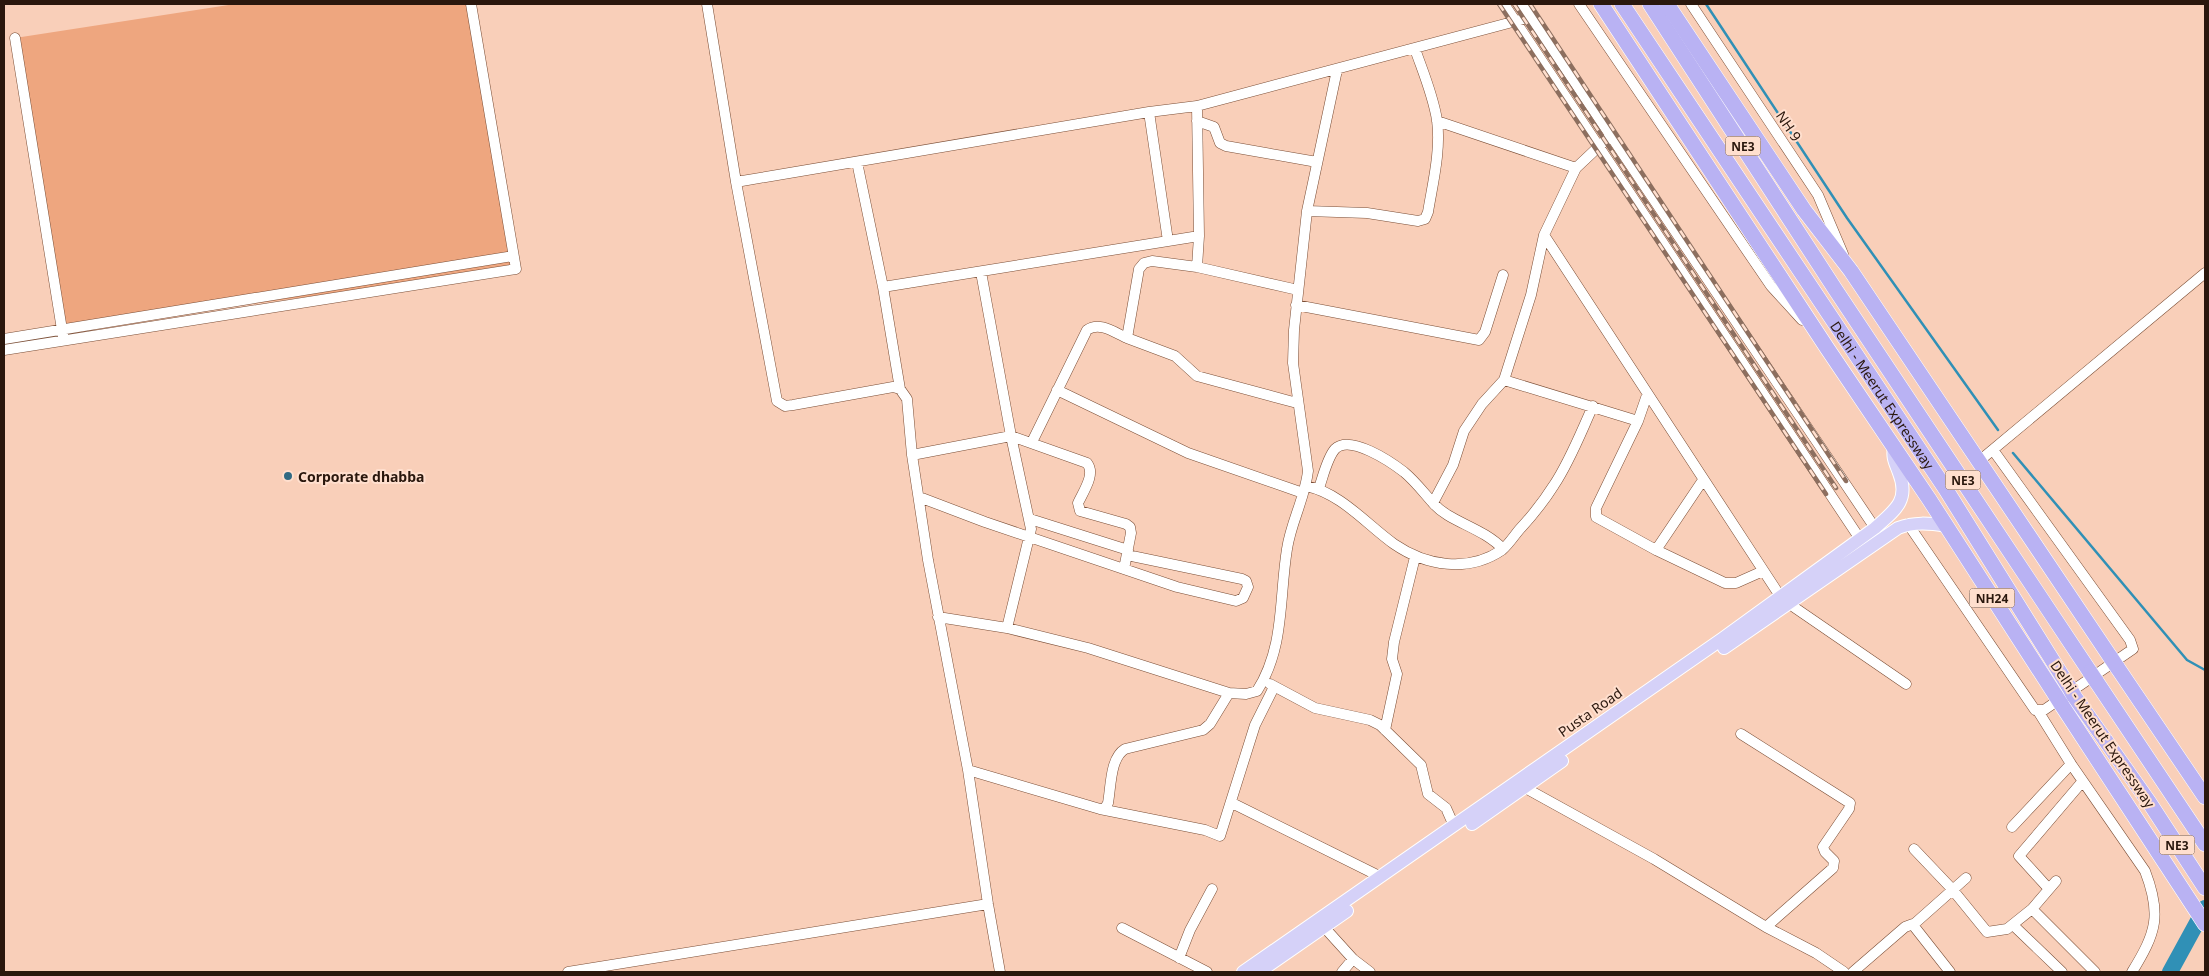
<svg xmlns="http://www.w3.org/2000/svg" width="2209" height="976" font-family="'Noto Sans',sans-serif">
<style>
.green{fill:#eea67f}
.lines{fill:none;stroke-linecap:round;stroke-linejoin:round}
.stream{stroke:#3090b6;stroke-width:2.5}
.river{stroke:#3090b6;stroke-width:16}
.minor-casing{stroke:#7b4e36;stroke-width:11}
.major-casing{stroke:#fff;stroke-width:14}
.highway-casing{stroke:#fff;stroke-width:16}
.minor{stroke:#fff;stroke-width:10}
.major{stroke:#d5d1f8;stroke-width:12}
.highway{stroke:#b9b2f3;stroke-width:15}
.rail-casing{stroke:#8d6f5f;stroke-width:4.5}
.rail{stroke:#ffdfce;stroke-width:2.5;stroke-dasharray:8;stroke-linecap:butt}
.highway-bridge-casing{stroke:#fff;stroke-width:16;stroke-linecap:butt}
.highway-bridge{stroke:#b9b2f3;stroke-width:15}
.poi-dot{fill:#316a83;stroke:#ffdfce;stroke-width:2}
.labels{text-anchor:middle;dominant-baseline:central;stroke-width:4;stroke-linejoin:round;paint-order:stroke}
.shield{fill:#ffdfce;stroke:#6a5347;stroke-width:1}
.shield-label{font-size:12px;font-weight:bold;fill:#2a170d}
.street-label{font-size:14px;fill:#2a170d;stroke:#ffdfce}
.poi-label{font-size:14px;font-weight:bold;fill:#2a170d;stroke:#ffdfce;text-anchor:start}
</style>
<rect width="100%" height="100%" fill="#f9cfb9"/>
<path class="green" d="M235,4H471L516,269L62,329L15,38Z"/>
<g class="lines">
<path class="stream" d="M1706,4L1847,218L1998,430
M2013,453L2187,660L2205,670"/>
<path class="river" d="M2170,972L2205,908"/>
<g class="minor-casing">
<path id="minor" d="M707,4L736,182L777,401L785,406L793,405L893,387L900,389L907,399L912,455L928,560L968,770L988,904L1000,972
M1504,4L1860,539
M1522,4L1875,528
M1579,4L1771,286L1802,320
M1691,4L1818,195L1843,254
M15,38L63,336
M1149,112L1168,241
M1197,121L1214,127L1220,143L1226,146L1317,162
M1437,121L1576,168
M1610,136L1576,168L1544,235L1531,295L1504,380L1638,421
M857,162L883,287L900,389
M736,182L1149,112L1197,106L1531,17
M1307,211L1367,213L1418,221L1425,219L1428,212C1433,182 1441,150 1437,120C1433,95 1423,72 1415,49
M1544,235L1780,596
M1197,267L1298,290
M981,272L1011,436L1031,529L1007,628
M883,287L1199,236
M1296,305L1479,340L1485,332L1503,275
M1127,338L1175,356L1197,376L1297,403
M4,339L513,256
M4,350L516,269L471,4
M1057,390L1188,453L1303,493
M1647,395L1638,421L1596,508V517L1656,550L1725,583H1736L1763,571
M1032,442L1087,330C1100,321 1115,333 1127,338L1139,269L1144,263L1152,261L1197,267L1199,236L1197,106
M912,455L1011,436L1087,463C1096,474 1083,492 1078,503L1080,511L1126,524L1130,527L1131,533L1124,569
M1978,462L2205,273
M1306,486C1341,493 1366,524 1394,544C1426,566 1468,573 1502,550C1508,545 1514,536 1519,530C1532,516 1544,501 1554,485C1570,461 1581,432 1593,406
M1319,488C1323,477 1327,458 1335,449C1350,434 1391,462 1404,472C1415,481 1424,493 1433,503
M919,497L985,522L1177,587L1236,601L1243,598L1248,587L1246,581L1242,579L1127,555
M1030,519L1128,550
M1908,524L2035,710H2044L2133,649L2130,640L1993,450
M1503,549C1482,527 1449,522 1433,503L1453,465L1464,431L1482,404L1504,380
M1656,550L1703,480
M1788,603L1906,684
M938,617L1007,628L1088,648L1229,693L1246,694L1257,691C1285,647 1279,598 1287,549C1291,522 1305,498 1308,471L1293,363L1294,330L1307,211L1337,70
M1270,684L1315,708L1370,720L1380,725L1421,765L1428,794L1446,808L1454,826
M2038,711L2071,764L2145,871C2162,915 2156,933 2132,972
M1385,730L1397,674L1392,659L1394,642L1415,557
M1741,734L1850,803L1849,809L1823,847L1825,852L1834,861L1833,868L1766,927
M968,770L1100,809L1105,808L1108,803C1111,787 1110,758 1125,749L1203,730L1210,724L1229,693
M1518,784L1654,859L1766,927L1816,953L1844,972
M1232,803L1381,877
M1100,809L1205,830L1220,836L1255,725L1274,687
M2012,827L2071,764
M1914,849L1952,889L1987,932L2007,929L2032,909
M2056,881L2032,909L2095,972
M2049,889L2019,856L2082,782
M2013,925L2062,972
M1324,927L1353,959L1370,972
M1122,928L1207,972
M1179,958L1190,930L1212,889
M568,972L988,904
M1342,972L1353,959
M1853,972L1905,927L1913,924
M1950,972L1913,925L1966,878"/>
</g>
<g class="major-casing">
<path id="major" d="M1724,648L1898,528C1914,522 1929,523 1946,526
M1472,824L1562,761
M1243,972L1722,639L1875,528C1894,511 1910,501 1899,473C1895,462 1892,458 1894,447
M1259,972L1347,911"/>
</g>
<g class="highway-casing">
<g id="highway">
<path d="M1601,4L1827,348L1929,499L2056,696"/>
<path id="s1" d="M1622,4L1945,488L2069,687"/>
<path d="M1650,4L1835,289L2090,672"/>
<path d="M1667,4L1804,210L1851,271L2111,658"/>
<path d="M2117,667L2205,797"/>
<path d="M2096,681L2205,844"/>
<path d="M2074,696L2149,802L2205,888"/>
<path d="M2061,704L2205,924"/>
</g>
</g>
<use href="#minor" class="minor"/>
<use href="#major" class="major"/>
<use href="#highway" class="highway"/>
<g class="rail-casing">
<path id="rail" d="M1499,4L1826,494
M1514,4L1836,488
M1530,4L1846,481"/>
</g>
<use href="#rail" class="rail"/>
<g class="highway-bridge-casing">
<path id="highway-bridge" d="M2111,658L2117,667
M2090,672L2096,681
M2069,687L2074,696
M2056,696L2061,704"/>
</g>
<use href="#highway-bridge" class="highway-bridge"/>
</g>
<circle class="poi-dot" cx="288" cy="476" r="5"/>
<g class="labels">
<g class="shield">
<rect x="1725.5" y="136.5" width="35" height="19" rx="4"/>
<rect x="1945.5" y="470.5" width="35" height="19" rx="4"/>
<rect x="1969.5" y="588.5" width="45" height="19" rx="4"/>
<rect x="2159.5" y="835.5" width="35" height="19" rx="4"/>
</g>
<g class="shield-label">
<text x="1743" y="146">NE3</text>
<text x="1963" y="480">NE3</text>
<text x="1992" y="598">NH24</text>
<text x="2177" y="845">NE3</text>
</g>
<g class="street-label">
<text transform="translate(1789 126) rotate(56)">NH 9</text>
<text stroke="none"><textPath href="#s1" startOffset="470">Delhi - Meerut Expressway</textPath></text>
<text transform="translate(1590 712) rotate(-35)">Pusta Road</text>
<text transform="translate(2103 734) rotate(56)">Delhi - Meerut Expressway</text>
</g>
<g class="poi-label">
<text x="298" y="476">Corporate dhabba</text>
</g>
</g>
<rect width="2209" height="976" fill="none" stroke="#2a170d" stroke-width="10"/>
</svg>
